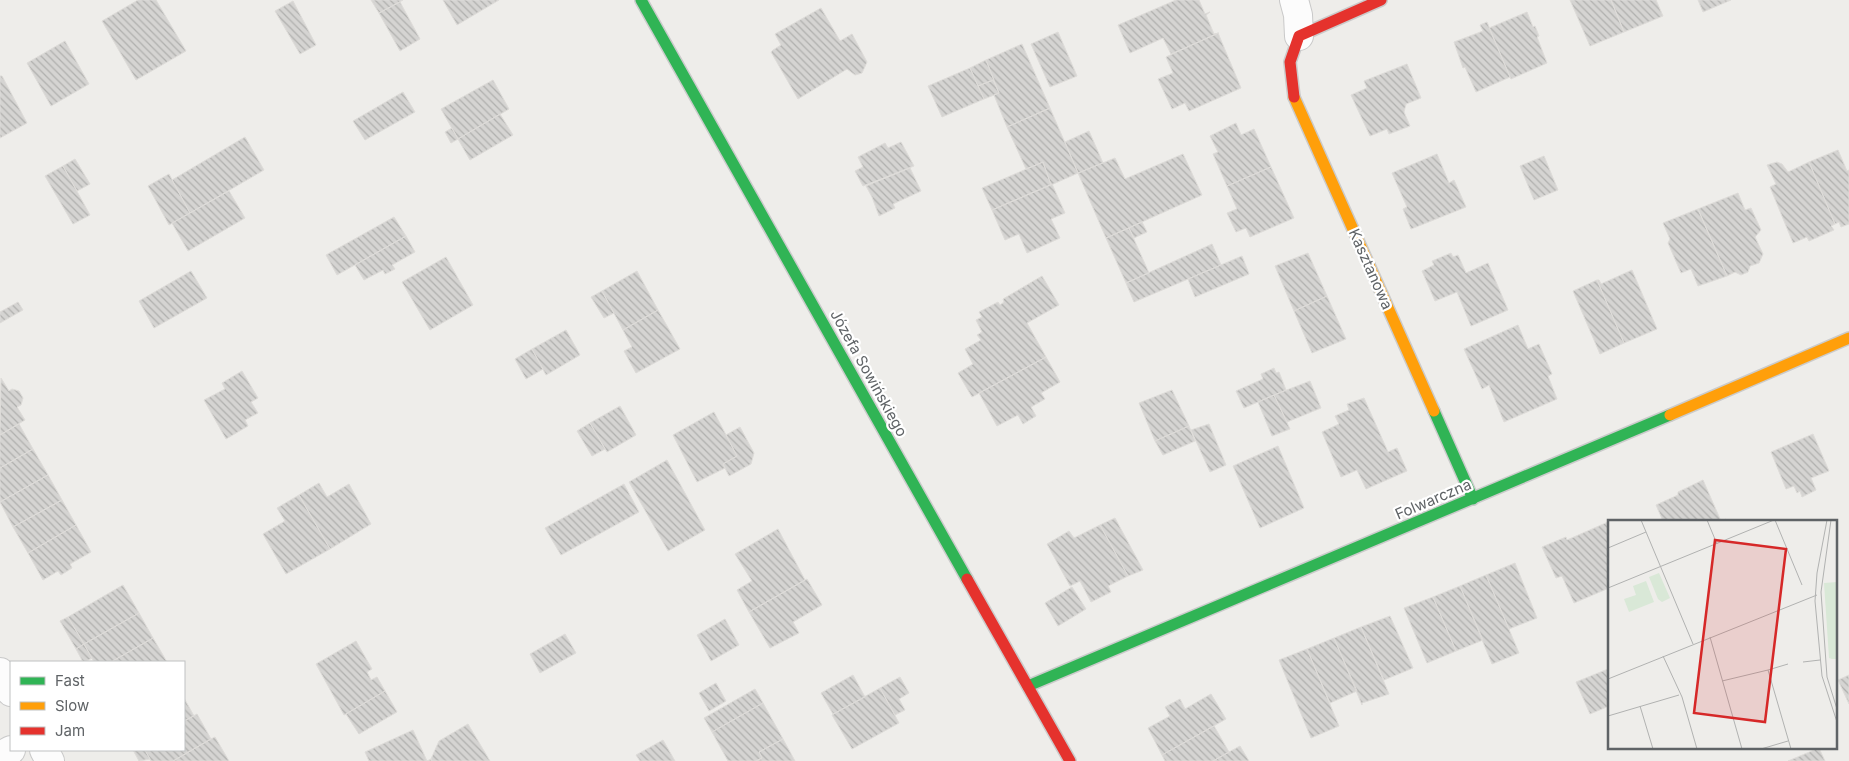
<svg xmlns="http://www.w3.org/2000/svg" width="1849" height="761" font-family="Inter,sans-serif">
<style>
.building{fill:url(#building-back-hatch);stroke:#dedcd9}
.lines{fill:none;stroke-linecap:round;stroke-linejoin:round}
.street-casing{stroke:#c9c9c9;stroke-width:30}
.fast-casing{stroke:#cbcbcb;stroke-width:14}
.slow-casing{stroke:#cbcbcb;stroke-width:14}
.jam-casing{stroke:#cbcbcb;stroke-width:14}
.street{stroke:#fcfcfc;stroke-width:28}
.fast{stroke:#30b455;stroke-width:11}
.slow{stroke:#ff9f0a;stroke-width:11}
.jam{stroke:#e5322d;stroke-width:11}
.labels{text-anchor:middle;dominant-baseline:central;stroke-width:4.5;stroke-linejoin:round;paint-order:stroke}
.street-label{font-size:15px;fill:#5f6366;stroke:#fff}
.inset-road{fill:none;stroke:#b1b2b1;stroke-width:1}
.view{fill:#d62828;fill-opacity:0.15;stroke:#d62828;stroke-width:2.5}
.inset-edge{fill:none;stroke:#5f6366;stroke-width:2.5}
</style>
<defs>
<pattern id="building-back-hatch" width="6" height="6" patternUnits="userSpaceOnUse" patternTransform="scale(1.25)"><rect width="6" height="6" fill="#d5d4d2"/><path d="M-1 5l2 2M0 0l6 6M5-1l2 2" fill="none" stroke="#b0b0ae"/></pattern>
</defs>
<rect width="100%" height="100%" fill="#eeedea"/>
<path class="building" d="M138,0H156L186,51L136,80L102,21Z
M371,0H403L379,13Z
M443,0H499L457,25Z
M1176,0H1199L1205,14L1210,12L1206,15L1214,34L1219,33L1171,54L1163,38L1130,53L1118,25Z
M1570,0H1611L1624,32L1590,46Z
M1611,0H1656L1663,16L1624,32Z
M1698,0H1731L1703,12Z
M293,1L316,45L300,54L275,11Z
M400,2L420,39L400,51L379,13Z
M821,8L840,41L852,34L867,62L862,73L855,75L847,69L798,99L771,52L773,50L781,45L775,34Z
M1527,12L1533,27L1535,26L1539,36L1537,37L1547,63L1511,79L1489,28Z
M1487,22L1510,77L1476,92L1465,67L1463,68L1454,42L1483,31L1480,25Z
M1058,32L1077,76L1050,87L1031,44Z
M1218,33L1241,88L1189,111L1185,103L1172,109L1158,79L1173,73L1166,57Z
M65,41L89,84L51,106L27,63Z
M1022,44L1050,108L1007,127L994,95L999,93L986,60Z
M986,60L994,80L978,86L970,68Z
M1407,64L1421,98L1406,104L1404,112L1410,126L1389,134L1387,129L1370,136L1351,95L1367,88L1364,81Z
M970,68L984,99L942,117L928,86Z
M0,76H2L27,123L0,138Z
M493,80L509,109L458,139L441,109Z
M993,80L999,93L984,99L978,86Z
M403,92L415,112L365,140L353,121Z
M1050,108L1078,173L1051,185L1043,162L1026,169L1007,127Z
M500,114L513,135L470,160L458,139Z
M1236,123L1241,135L1254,129L1271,167L1227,186L1213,154L1218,152L1210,136Z
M452,128L458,139L451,143L445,132Z
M1089,131L1103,163L1078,173L1065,142Z
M245,137L264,170L190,213L172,180Z
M901,142L914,166L863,186L855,171L863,167L858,157L885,143L888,148Z
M1838,150L1847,171L1849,170V224L1841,227L1839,222L1835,224L1809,162Z
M1183,154L1202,195L1106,238L1078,173L1115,158L1125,179Z
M1437,154L1449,183L1454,180L1466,207L1411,229L1403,209L1407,207L1392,173Z
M1544,156L1558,190L1534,200L1520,166Z
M75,159L90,184L77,191L63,166Z
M1043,162L1051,185L992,210L982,188Z
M1777,162L1782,164L1788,172L1809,162L1835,224L1831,226L1834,230L1809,241L1807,237L1793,243L1770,187L1776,184L1767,165Z
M63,166L90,215L73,224L45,176Z
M1271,167L1294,218L1250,237L1246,228L1236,232L1227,213L1237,209L1227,186Z
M910,168L921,191L893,204L895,208L879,216L872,197L866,186Z
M169,174L190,213L169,225L148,186Z
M1052,184L1065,213L1051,219L1060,238L1027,253L1019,234L1005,240L992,210Z
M229,191L245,218L188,251L172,223Z
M1738,193L1745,210L1751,208L1761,230L1755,237L1763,254L1759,263L1750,266L1748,272L1741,275L1735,272L1727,276L1698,209Z
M1698,209L1727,276L1698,286L1691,269L1681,273L1668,243L1670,239L1663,223Z
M394,217L406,236L337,275L326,255Z
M1142,222L1147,232L1134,238L1129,228Z
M1129,228L1149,273L1126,283L1106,238Z
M406,236L415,252L392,265L395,269L385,274L383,270L364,280L355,265Z
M1212,244L1221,265L1134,302L1126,283Z
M1308,253L1327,296L1294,311L1275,266Z
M1451,253L1453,257L1458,255L1466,273L1488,263L1508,310L1471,326L1457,292L1435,301L1422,271L1434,265L1432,261Z
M1242,256L1249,274L1195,297L1188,279Z
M446,257L473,305L430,330L402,282Z
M1632,270L1657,329L1624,343L1597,280H1599L1601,284Z
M191,271L207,298L154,328L139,301Z
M637,271L658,310L623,330L602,291Z
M1042,276L1059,305L1027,323L1046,357L972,397L958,373L973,364L965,349L981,340L977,335L982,332L976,320L982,317L979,312L998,302L1000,305L1004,302L1003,299Z
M1597,280L1624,343L1600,354L1573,291Z
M602,291L614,313L604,318L591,297Z
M1327,296L1346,339L1312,353L1294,311Z
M18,302L23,310L0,323V312Z
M658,310L680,349L636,373L624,351L632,347L623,330Z
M1518,325L1528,349L1539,344L1552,374L1548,376L1557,399L1504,422L1489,385L1482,389L1464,349Z
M566,330L580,355L546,375L532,349Z
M532,349L543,369L526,379L515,359Z
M1046,357L1060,382L1041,393L1045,399L1031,407L1036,416L1023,424L1018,415L997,426L979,393Z
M1274,368L1276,373L1279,372L1286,390L1244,408L1236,391L1263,379L1261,374Z
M242,371L258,398L251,402L258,413L245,420L248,426L226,439L204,400L225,389L222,383Z
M1,378L9,391L12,389L19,391L23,398L21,405L17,407L25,420L0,435Z
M1310,381L1321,408L1287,422L1274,395Z
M1172,390L1189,426L1155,441L1139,403Z
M1274,395L1290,429L1272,436L1258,402Z
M1364,398L1388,452L1397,448L1407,471L1366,489L1357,470L1341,477L1322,432L1339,424L1335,416L1349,410L1347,404Z
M620,406L636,435L607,452L590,423Z
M714,412L737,456L723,464L725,468L697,482L673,435Z
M590,423L605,449L592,456L577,431Z
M19,424L33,449L0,468V435Z
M1209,424L1226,465L1210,472L1191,430Z
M1189,426L1195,441L1163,455L1155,441Z
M740,427L754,453L751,464L729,476L723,464L737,456L726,435Z
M1813,434L1829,471L1811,478L1816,490L1802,497L1800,491L1797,493L1794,486L1786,489L1771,452Z
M1278,446L1304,508L1260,528L1233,466Z
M33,449L48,475L0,502V468Z
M667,460L705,530L668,551L629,482Z
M48,475L62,500L13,527L0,502Z
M1703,480L1721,521L1726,519L1727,521H1663L1656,505L1678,495V492Z
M319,483L327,497L349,484L371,524L330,549L299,495Z
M624,484L639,512L561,555L545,528Z
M299,495L330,549L286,574L263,534L285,521L277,508Z
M62,500L76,525L28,553L13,527Z
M1115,518L1143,570L1128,576L1100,525Z
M1608,522L1609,588L1574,603L1562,576L1556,578L1542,547L1566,537L1567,540Z
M76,525L91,552L70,564L72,568L61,575L58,571L43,580L28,553Z
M1100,525L1128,576L1108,586L1111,592L1091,602L1080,581L1070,586L1047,544L1069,531L1074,538Z
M778,529L805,580L749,612L737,590L752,581L735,554Z
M1515,563L1537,618L1509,629L1486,575Z
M1486,575L1519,653L1492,664L1460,586Z
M807,579L822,605L793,622L799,633L770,648L749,612Z
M123,585L139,613L84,644L68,617Z
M1460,586L1483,640L1456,651L1433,597Z
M1072,587L1086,609L1058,626L1045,603Z
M1433,597L1456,651L1427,663L1404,608Z
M139,613L153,638L111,662H94L84,644Z
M1390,616L1413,668L1384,680L1361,627Z
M68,617L84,644L76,649L60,621Z
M725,619L739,645L711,661L697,635Z
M1361,627L1389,694L1362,703V705L1334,638Z
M565,634L576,653L540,673L530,654Z
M153,638L167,662H111Z
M1334,638L1357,691L1330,703L1307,649Z
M356,641L372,669L367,672L371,680L377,677L385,691L344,715L316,664Z
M84,644L92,658L85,662H83L76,649Z
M1307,649L1339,726L1311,738L1279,660Z
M1608,669L1609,706L1590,714L1576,682Z
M853,675L865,697L833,714L821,693Z
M1849,675V704L1838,680Z
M900,677L909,693L899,699L905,710L895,715L880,688Z
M716,683L726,701L709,711L699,693Z
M880,688L899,723L852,749L832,715Z
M755,689L763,703L712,732L704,718Z
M385,691L397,712L359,734L346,714Z
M1211,694L1226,719L1162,755L1148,728L1170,716L1165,707L1180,699L1185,709Z
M184,698L194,716L184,721Z
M763,703L783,739L759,752L762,758L756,761H728L712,732Z
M197,714L211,739L173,761H151L145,750H184V721Z
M468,724L490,761H432L431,759L439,741Z
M1214,726L1229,752L1213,761H1165L1162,755Z
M413,730L427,761L431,759L432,761H369L365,752Z
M215,737L229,761H173L211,739Z
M783,739L795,761H756L762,758L759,752Z
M663,740L675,761H640L636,755Z
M1240,746L1249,761H1213L1229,752Z
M1819,748L1825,761H1788Z
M133,750H145L150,759L139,761Z"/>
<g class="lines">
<g class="street-casing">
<path id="street" d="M1294,0L1298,15L1299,36
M0,672L11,692
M44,750L50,761
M0,756L11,750"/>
</g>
<g class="fast-casing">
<path id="fast" d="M641,0L967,579
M1434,411L1473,499
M1028,686L1670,415"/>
</g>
<g class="slow-casing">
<path id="slow" d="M1294,97L1434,411
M1670,415L1849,338"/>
</g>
<g class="jam-casing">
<path id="jam" d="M1294,97L1290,62L1299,36L1381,0
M967,579L1070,761"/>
</g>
<use href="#street" class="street"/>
<use href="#fast" class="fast"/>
<use href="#slow" class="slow"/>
<use href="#jam" class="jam"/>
</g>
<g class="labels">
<g class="street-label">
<text transform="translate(1371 269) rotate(66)">Kasztanowa</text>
<text transform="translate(869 373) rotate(61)">Józefa Sowińskiego</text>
<text transform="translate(1433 499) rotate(-23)">Folwarczna</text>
</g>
</g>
<g transform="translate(1608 520)">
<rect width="229" height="229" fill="#eeedea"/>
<path d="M229,62V139H224L221,138L216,63Z" fill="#d9e8d7"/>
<path d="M51,53L62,78L54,82L50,79L41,57ZM38,61L46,82L21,92L16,79L28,75L25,66Z" fill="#d9e8d7"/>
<path class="inset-road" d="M33,0L85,124M99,0L109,24M167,0L194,65M219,0L209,53L207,81L214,156L229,202M223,0L213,72L219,157L229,189M0,28L38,12M0,68L166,0M102,117L134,229M55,136L74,177L89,229M195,142L212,140M160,150L180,144M0,159L209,75M114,161L160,150L183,229M32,186L45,229M0,196L71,175M153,229L180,221"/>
<path class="view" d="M107,20L178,29L157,202L86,193Z"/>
<rect width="229" height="229" class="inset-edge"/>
</g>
<rect x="10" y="661" width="175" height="90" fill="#ffffff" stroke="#bfc1c2"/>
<rect x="20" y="677" width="25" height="8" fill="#30b455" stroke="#bfc1c2"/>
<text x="55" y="686" font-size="15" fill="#5f6366">Fast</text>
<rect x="20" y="702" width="25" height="8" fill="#ff9f0a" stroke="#bfc1c2"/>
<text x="55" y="711" font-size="15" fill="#5f6366">Slow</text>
<rect x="20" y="727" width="25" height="8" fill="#e5322d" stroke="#bfc1c2"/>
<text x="55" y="736" font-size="15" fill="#5f6366">Jam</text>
</svg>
